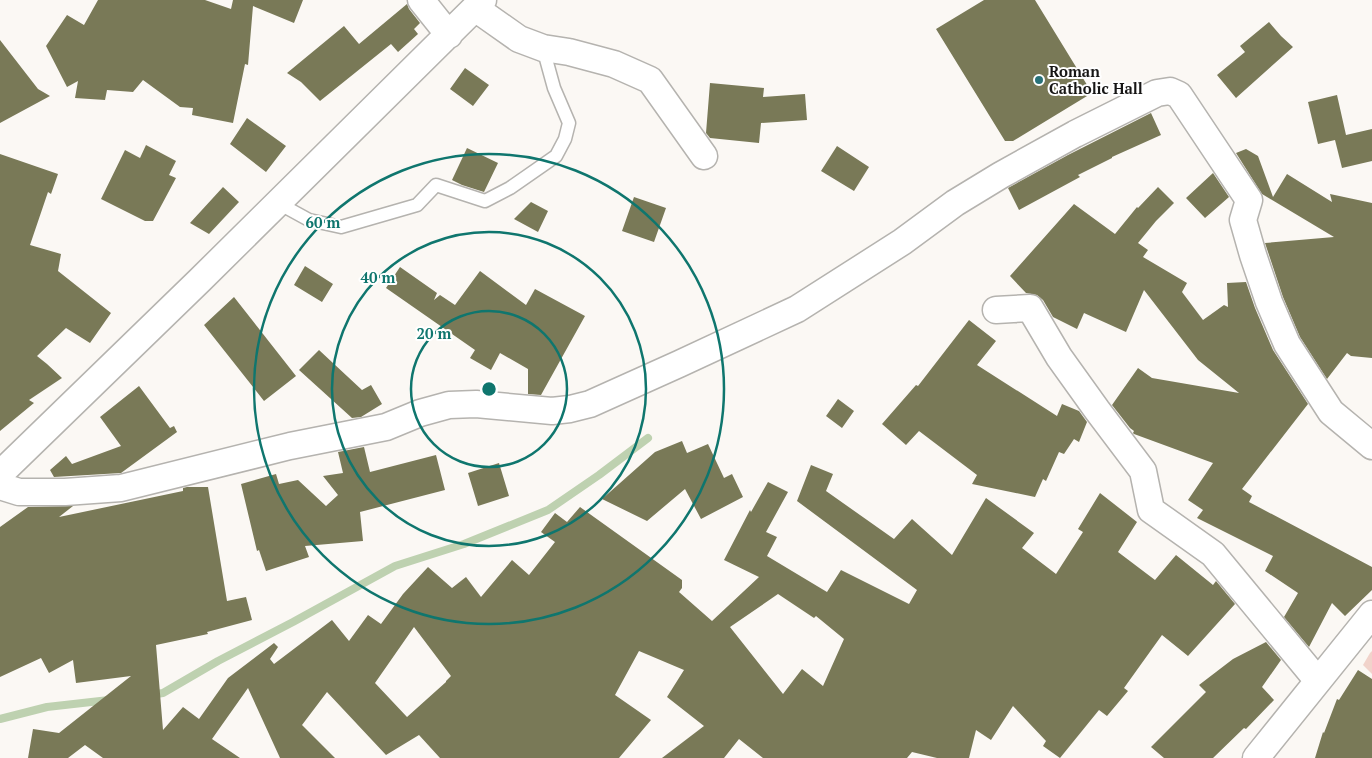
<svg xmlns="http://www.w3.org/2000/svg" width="1372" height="758" font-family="'PT Serif',serif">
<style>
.green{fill:#f1d3cb}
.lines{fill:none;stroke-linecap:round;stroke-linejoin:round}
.stream{stroke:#bed1b0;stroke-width:8}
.building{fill:#797957;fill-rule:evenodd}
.lane-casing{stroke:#b5b3af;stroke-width:15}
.street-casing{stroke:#b5b3af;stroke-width:29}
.lane{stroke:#fff;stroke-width:12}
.street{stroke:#fff;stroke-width:26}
.ring{fill:none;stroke:#0f766e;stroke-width:2.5}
.poi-dot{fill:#297279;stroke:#fff;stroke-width:2}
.labels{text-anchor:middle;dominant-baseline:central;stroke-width:4;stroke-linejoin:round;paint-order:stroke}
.poi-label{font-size:15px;font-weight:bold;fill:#171615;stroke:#fff;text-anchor:start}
.centre{fill:#0f766e;stroke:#fff;stroke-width:2.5}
.ring-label{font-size:15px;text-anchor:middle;font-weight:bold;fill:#0f766e;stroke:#fff;stroke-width:4;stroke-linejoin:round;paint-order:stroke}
</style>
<rect width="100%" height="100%" fill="#fbf8f4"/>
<path class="green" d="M1372,651V674L1363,665L1370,653Z"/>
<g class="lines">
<path class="stream" d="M150,695L163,693L218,661L293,622L395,566L464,544L548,510L599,475L648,438
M0,719L47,707L109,700"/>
</g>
<path class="building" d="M98,0H205L231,9L233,0H303L294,23L253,6L248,65L245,64L233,123L192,115L193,108L180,107L143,80L133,92L107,90L105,100L75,98L78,81L67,87L46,46L67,15L84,25Z
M984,0H1035L1092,93L1013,141H1005L936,29Z
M407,4L409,9L420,23L414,29L418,34L398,52L391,44L320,101L301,82L287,73L344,26L359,44Z
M1269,22L1281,36L1293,47L1236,98L1217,75L1245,52L1240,46Z
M0,40L38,89L50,96L0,123Z
M465,68L489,85L473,106L450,89Z
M710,83L764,88L763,97L805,94L807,120L761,123L759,143L710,138L706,133Z
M1337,95L1346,135L1372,129V161L1342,168L1335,140L1318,144L1308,102Z
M1151,113L1161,135L1112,157V158L1078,175L1080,177L1019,210L1008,188L1068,155Z
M247,118L286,146L266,172L230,144Z
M146,145L176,161L169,175L176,178L153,221H145L101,199L125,150L140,158Z
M837,146L869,167L854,191L821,171Z
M467,148L498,163L484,192L462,185L452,180Z
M1246,149L1258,156L1273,197L1287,174L1332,202L1330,194L1372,203V358L1351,356L1347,353L1327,379L1300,337L1283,297L1265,243L1334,237L1262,194L1236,153Z
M0,154L58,174L51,194L48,192L30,245L61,254L58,271L111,313L90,343L66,328L37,356L47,364L62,378L29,400L34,403L0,431Z
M1213,173L1229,197L1205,218L1186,198Z
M223,187L239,202L209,234L190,223Z
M1158,187L1174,203L1156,221L1138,243L1148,250L1143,257L1187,283L1182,292L1203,320L1224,305L1228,307L1227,283L1246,282L1255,308L1273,350L1308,404L1242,489L1252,496L1249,502L1372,567V590L1345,616L1332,603L1309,647L1284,617L1298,593L1265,571L1273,556L1197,518L1203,510L1188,500L1213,463L1134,434L1133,433L1134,431L1130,428L1112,405L1138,368L1152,378L1239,393L1198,360L1144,290L1126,332L1084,313L1077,329L1053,317L1043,300L1037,295L1026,293L1010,276L1074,204L1115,234L1137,207L1138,208Z
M634,197L666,208L654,242L622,231Z
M531,202L548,211L538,232L514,219Z
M305,266L333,284L322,302L294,285Z
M400,267L437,293L434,300L440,295L455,305L480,271L526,305L535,289L585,316L541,395L528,394V369L500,353L491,370L470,358L475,350L386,288Z
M234,297L296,376L264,401L204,325Z
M969,320L996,341L977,365L1057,416L1062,404L1079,411L1087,422L1079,442L1074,439L1064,454L1059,452L1046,481L1043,479L1035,497L972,484L977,475L919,431L906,445L882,424L916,385L918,386Z
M319,350L362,390L371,385L382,404L361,417L352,418L299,370Z
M139,386L170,428L174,426L177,432L121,473L54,477L50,470L66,456L72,464L121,446L100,417Z
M838,399L854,411L842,428L826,416Z
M682,441L687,453L708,444L724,478L732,474L743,497L701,519L685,489L647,521L602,499L655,452Z
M364,447L370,472L436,455L445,490L360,512L363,541L305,546L309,557L266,571L259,550L257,551L241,484L276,474L279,484L298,480L326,506L338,495L323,476L343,473L338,452Z
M499,463L509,496L478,506L468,473Z
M811,465L833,474L826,491L894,539L912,519L952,555L986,498L1034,533L1022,548L1056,574L1083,532L1078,529L1100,493L1137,522L1118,552L1155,580L1176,555L1213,585L1216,581L1235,604L1188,656L1162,635L1124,688L1128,691L1107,716L1099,710L1060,758L1043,746L1046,741L1013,706L991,740L976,730L969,758H937L912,752L907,758H763L739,739L724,758H662L704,726L667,697L684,670L639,651L615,695L651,720L619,758H440L419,735L386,755L327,692L302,725L335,758H280L248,688L212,739L240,758H103L85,745L68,758H28L33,729L59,733L131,676L76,683L73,660L49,673L41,658L0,677V527L28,507L73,506L59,517L183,491V488L187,487H208L227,601L246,597L252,620L207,632L208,634L156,645L163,730L183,707L199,719L228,678L274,643L278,647L270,659L274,664L332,620L349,641L368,615L381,624L403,594L428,567L452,588L466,577L481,597L512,560L529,575L555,542L541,532L555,513L567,522L580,507L682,580V588L679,592L712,621L759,577L724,560L750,510L751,512L768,482L788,492L766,532L777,537L767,556L827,592L841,570L909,604L917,590L797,501ZM778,594L814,618L816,616L844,639L823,686L802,669L783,694L730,627ZM414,627L451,676L446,681V682L407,717L375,683Z
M1266,642L1281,660L1262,687L1274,700L1246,729L1244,728L1213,758H1164L1151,747L1206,692L1199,685L1233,659Z
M1358,670L1372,679V758H1315L1323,732L1324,733L1337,699L1339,700Z"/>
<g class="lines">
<g class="lane-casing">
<path id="lane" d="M278,203L309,220L341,227L417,205L436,185L485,201L510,188L556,156L565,139L569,123L554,88L543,48"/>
</g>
<g class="street-casing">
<path id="street" d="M421,0L449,35
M475,8L519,39L543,48L569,52L614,64L650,80L704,156
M996,310L1030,308L1059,357L1097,410L1143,471L1151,510L1213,554L1318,681
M0,474L200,280L483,0
M0,486L19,492H65L121,488L290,446L386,427L420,413L449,405L476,404L552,411L570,409L590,404L679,364L797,309L902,242L955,203L1001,175L1075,134L1157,93L1170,91L1179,95L1249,200L1243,220L1253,255L1269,302L1287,344L1331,412L1372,446
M1256,758L1372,614"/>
</g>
<use href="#lane" class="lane"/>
<use href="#street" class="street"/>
</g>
<g class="ring">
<circle cx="489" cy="389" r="78"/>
<circle cx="489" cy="389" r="157"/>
<circle cx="489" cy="389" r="235"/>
</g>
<circle class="poi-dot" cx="1039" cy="80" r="5"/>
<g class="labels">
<g class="poi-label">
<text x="1049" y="71">Roman<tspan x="1049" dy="17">Catholic Hall</tspan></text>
</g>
</g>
<circle cx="489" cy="389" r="8" class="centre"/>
<g class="ring-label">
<text x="323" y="228">60 m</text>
<text x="378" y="283">40 m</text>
<text x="434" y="339">20 m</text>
</g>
</svg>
